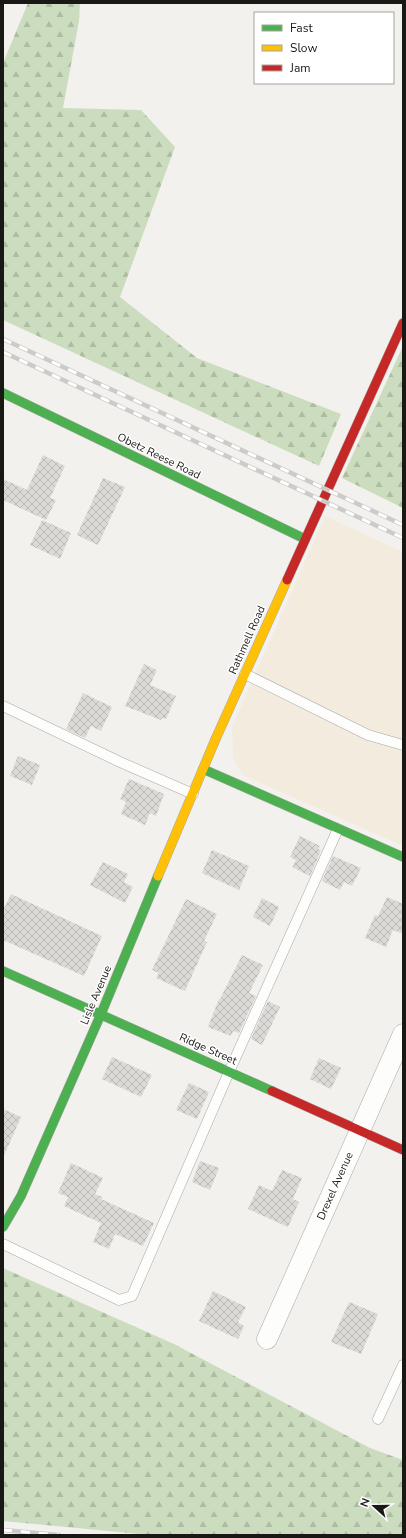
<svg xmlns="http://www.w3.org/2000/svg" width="406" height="1538" font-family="'Nunito Sans',sans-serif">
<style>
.industrial{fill:#f3ebde}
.forest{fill:url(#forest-firs)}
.building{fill:url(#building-cross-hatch)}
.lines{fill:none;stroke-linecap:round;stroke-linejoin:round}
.lane-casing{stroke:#aaa9a6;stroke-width:11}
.street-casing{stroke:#aaa9a6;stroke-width:21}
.fast-casing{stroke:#aaa9a6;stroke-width:10}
.slow-casing{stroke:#aaa9a6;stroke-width:10}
.jam-casing{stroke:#aaa9a6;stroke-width:10}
.lane{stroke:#fdfdfc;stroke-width:10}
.street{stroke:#fdfdfc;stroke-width:20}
.fast{stroke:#4caf50;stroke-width:9}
.slow{stroke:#ffc107;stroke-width:9}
.jam{stroke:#c62828;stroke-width:9}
.rail-casing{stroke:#cbcbc9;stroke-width:4.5}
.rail{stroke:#fff;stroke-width:3;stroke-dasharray:9;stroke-linecap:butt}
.labels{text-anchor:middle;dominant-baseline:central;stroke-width:3;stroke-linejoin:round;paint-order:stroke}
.street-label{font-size:11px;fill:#191815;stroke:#fff}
</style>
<defs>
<pattern id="forest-firs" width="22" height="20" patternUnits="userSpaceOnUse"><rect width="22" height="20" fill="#cbddbe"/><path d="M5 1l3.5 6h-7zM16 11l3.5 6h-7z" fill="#aebda2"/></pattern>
<pattern id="building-cross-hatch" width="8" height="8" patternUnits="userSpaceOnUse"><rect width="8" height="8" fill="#dbdad7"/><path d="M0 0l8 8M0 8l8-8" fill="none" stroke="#bbbab8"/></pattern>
</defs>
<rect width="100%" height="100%" fill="#f3f1ed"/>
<path class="industrial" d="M325,516L403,552V846L243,775L233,758L232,727Z"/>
<path class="forest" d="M28,3H80L79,21L63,108L141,110L175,147L120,297L197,358L341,414L319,466L3,320V63Z
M403,346V508L342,478Z
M3,1268L174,1344L370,1448L403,1460V1535H150L3,1521Z"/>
<path class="building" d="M43,455L65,466L50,498L56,500L46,520L3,500V479L27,490Z
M103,478L125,487L98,545L77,535Z
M42,520L71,533L60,559L30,545Z
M144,664L157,670L150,685L176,696L166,719L162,718L161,720L125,706Z
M83,693L112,707L101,731L91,726L85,738L66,729Z
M18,756L40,765L32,785L10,776Z
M129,779L164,794L156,816L150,813L145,825L121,814L126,802L120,799Z
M300,836L320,846L318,849L321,850L310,876L292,867L296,860L290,857Z
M212,850L249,866L239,890L202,873Z
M333,856L361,868L352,886L344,882L340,890L322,881Z
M103,862L128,874L124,882L133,887L125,903L90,885Z
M11,894L102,936L84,976L3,940V911Z
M387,897L403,904V934L393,930L386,947L365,938L375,915L378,916Z
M262,898L279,907L270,926L253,917Z
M186,899L217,914L204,941L207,942L185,991L156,978L159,973L152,970Z
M242,955L263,965L249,993L256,996L239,1033L233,1031L231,1036L208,1027L219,999H220Z
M268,1001L280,1007L262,1045L251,1039Z
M112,1057L152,1075L141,1097L102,1079Z
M319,1058L341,1068L331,1089L310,1079Z
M189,1083L209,1092L197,1119L176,1110Z
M3,1109L21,1117L3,1158Z
M200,1161L219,1168L210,1190L192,1182Z
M71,1163L103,1178L95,1194L102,1197L101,1199L154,1223L143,1246L115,1234L109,1249L93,1242L101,1223L64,1206L68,1197L58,1193Z
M282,1170L302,1178L293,1199L299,1202L288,1227L248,1209L259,1185L272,1191Z
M213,1291L246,1307L238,1322L244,1326L238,1339L199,1321Z
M349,1302L378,1314L361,1354L331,1342Z"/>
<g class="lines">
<g class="lane-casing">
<path id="lane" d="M245,674L368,735L403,745
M3,706L120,762L193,794
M3,1244L119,1300L132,1296L229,1072L338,829
M378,1419L403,1365"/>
</g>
<g class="street-casing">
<path id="street" d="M267,1339L403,1034"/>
</g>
<g class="fast-casing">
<path id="fast" d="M3,393L305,539
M203,769L403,857
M3,971L272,1091
M3,1227L21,1196L101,1014L158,876"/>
</g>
<g class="slow-casing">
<path id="slow" d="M158,876L216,738L287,580"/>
</g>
<g class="jam-casing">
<path id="jam" d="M287,580L403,323
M272,1091L403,1150"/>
</g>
<use href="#lane" class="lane"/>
<use href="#street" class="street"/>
<use href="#fast" class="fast"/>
<use href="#slow" class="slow"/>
<use href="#jam" class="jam"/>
<g class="rail-casing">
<path id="rail" d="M3,339L403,525
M3,352L403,538
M3,1530L59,1535"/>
</g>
<use href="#rail" class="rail"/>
</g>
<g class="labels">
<g class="street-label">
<text transform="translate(159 456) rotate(26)">Obetz Reese Road</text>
<text transform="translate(247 640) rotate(-66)">Rathmell Road</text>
<text transform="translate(96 995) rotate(-67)">Lisle Avenue</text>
<text transform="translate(208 1049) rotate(24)">Ridge Street</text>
<text transform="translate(335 1186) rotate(-66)">Drexel Avenue</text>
</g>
</g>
<rect width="406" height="1538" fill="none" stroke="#191815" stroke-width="8"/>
<rect x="254" y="12" width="140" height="72" fill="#ffffff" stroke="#a3a3a1"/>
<rect x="262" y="25" width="20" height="6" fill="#4caf50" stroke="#a3a3a1"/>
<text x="290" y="32" font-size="12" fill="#191815">Fast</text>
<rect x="262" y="45" width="20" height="6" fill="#ffc107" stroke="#a3a3a1"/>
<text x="290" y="52" font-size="12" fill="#191815">Slow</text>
<rect x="262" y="65" width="20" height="6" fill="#c62828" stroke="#a3a3a1"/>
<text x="290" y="72" font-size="12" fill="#191815">Jam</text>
<g transform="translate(374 1506) rotate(291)" stroke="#ffffff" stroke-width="3" paint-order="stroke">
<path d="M0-3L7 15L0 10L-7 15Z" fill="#191815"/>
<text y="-6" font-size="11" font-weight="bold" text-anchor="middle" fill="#191815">N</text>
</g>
</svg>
